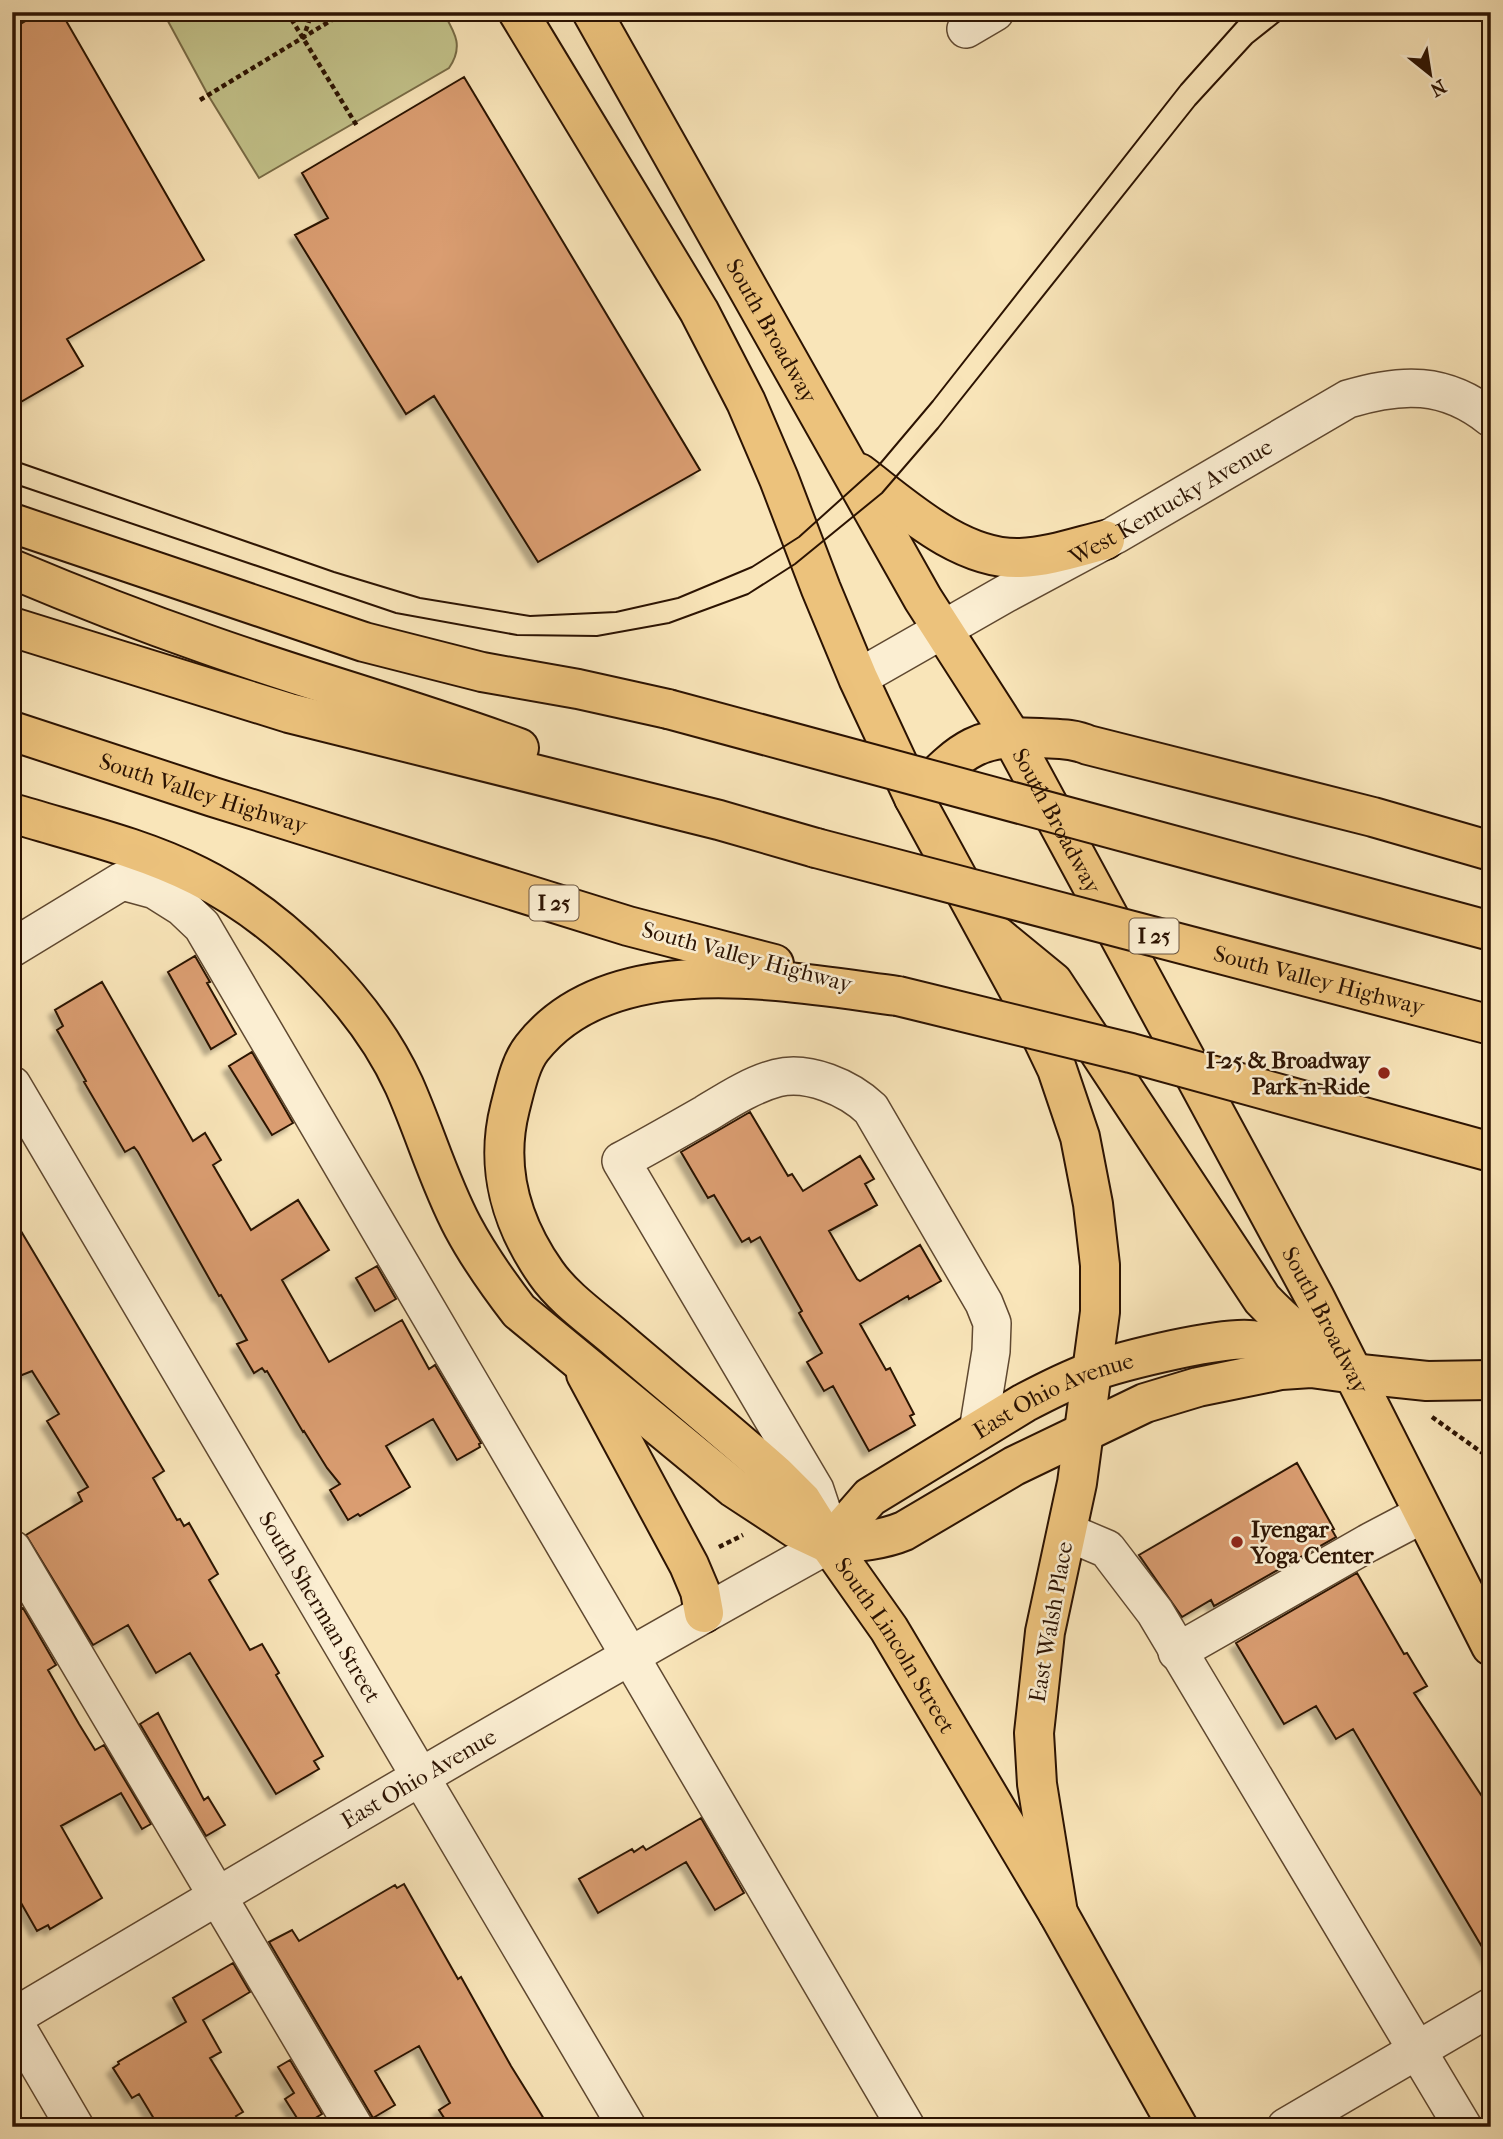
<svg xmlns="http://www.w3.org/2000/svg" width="1503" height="2139" font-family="'IM FELL French Canon',serif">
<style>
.green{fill:#c3c38b;stroke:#786b46;stroke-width:2}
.building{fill:#da9d71;stroke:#2c1302;stroke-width:2;filter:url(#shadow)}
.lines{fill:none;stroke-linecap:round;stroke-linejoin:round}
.minor-casing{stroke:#5f4830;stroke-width:40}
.major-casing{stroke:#2c1302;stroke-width:42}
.highway-casing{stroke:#2c1302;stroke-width:42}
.path{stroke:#2c1302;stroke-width:4.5;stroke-dasharray:5 3.5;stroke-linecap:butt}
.minor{stroke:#fbeed2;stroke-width:37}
.major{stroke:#ecc27c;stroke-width:38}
.highway{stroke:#ecc27c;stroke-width:38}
.tram{stroke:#2c1302;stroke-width:2}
.highway-bridge-casing{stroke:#2c1302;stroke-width:42;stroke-linecap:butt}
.highway-bridge{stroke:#ecc27c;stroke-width:38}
.poi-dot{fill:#8f2418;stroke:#fbeed2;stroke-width:2.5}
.labels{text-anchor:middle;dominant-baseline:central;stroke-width:5;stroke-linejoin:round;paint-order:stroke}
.shield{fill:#fbeed2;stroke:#6a5540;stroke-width:2}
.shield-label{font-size:21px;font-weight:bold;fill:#2c1302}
.street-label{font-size:23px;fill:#2c1302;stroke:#fbeed2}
.poi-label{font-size:23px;font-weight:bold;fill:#2c1302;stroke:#fbeed2;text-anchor:end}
</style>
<defs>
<filter id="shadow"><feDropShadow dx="-6" dy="6" stdDeviation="2" flood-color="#0004"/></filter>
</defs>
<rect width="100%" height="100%" fill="#f9e5b9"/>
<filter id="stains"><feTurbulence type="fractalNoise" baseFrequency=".00286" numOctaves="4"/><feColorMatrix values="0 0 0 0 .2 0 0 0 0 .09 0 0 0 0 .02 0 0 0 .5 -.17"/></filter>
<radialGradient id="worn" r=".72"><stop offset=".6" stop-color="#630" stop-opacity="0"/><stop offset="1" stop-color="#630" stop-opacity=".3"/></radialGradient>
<path class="green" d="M163,12H443C455,33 464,46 449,68L259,178L208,95Z"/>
<path class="building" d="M41,12H61L204,260L67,339L83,366L12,407V29Z
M464,77L700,470L538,562L434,396L406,414L295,235L328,218L302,173Z
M195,956L210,982L207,983L236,1034L211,1049L168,972Z
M102,982L193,1141L205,1133L221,1160L213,1165L251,1230L298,1200L329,1250L282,1280L329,1362L402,1320L429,1369L435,1365L481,1443L479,1444L480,1447L457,1460L433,1419L386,1446L410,1487L360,1516L358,1514L348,1520L330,1490L340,1484L327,1468L304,1431L303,1432L267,1371L265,1372L262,1368L254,1373L237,1344L247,1340L221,1295L219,1296L138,1152L134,1147L125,1152L84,1082L86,1081L57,1030L63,1026L55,1010Z
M252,1052L293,1123L272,1135L229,1066Z
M750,1112L788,1176L792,1174L803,1191L860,1156L874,1179L865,1184L877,1205L829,1231L857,1279L860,1281L920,1245L941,1281L909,1299L908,1296L860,1324L886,1370L890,1368L914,1414L910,1416L915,1425L869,1451L833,1386L824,1391L807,1362L822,1353L799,1313L802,1311L760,1237L751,1242L749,1238L742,1242L714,1195L708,1198L681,1152Z
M12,1216L164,1471L153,1478L177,1520L180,1519L184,1526L189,1523L218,1574L209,1580L250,1650L262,1644L279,1673L276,1675L323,1756L314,1761L319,1769L276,1794L190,1653L156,1673L128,1625L93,1645L26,1535L82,1501L78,1493L88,1487L47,1421L59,1414L32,1371L12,1379Z
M377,1266L396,1299L375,1311L356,1278Z
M1297,1463L1334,1529L1332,1530L1336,1537L1214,1606L1211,1600L1182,1617L1139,1555Z
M1357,1573L1404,1654L1407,1653L1427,1686L1414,1693L1491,1810V1962L1353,1729L1336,1739L1316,1706L1284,1724L1236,1643Z
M23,1608L56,1665L48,1670L79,1724L95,1750L104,1745L151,1824L142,1829L121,1793L61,1826L102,1898L50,1929L48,1925L37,1931L12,1887V1615Z
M158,1713L204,1800L208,1797L225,1825L206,1836L140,1724Z
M701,1818L744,1893L715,1910L686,1862L598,1913L579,1879L632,1849L634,1852L643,1846L646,1850Z
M404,1884L458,1979L461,1977L511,2066L549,2127H450L439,2110L450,2103L419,2046L375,2071L395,2105L373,2118L269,1942L292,1930L299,1941L395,1885L397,1888Z
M233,1963L250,1992L203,2020L221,2052L210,2058L243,2112L236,2116L243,2127H159L139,2094L132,2098L113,2068L119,2064L118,2062L186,2022L173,1998Z
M290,2060L322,2114L302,2126L285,2099L294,2093L278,2067Z"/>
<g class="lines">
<g class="minor-casing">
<g id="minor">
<path d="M966,29L995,12"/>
<path id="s1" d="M858,678L1005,594L1115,535L1348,399C1401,383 1445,381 1491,418"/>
<path d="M12,948L122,881L155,890L182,907L202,926L906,2127"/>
<path id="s2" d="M12,1085L627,2127"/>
<path d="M1067,1532L1107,1549L1155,1612L1463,2127"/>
<path d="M12,1549L354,2127"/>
<path d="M1177,1652L1368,1543L1423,1514"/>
<path id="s3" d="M12,2018C283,1857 553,1697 829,1544L822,1511L815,1490L621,1161C649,1146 677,1130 705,1114C728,1100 751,1085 777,1078C808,1070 849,1088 871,1109L984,1303L992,1323L991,1351L978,1431"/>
<path d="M12,2019L75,2127"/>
<path d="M1286,2127L1491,2007"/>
</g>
</g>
<g class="major-casing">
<g id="major">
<path d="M518,12L699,311L746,402L779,479L821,589L858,678L914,798L1023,998L1057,1069L1080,1137L1093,1204L1100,1265V1312L1077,1483L1045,1632L1034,1733L1037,1784L1058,1913"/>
<path id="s4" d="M592,12L923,599L1011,736L1315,1298L1491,1646"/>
<path d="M859,473C904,507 960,560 1020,558C1048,557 1077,547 1105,540"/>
<path d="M997,936L1053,982L1262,1299C1289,1328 1318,1350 1350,1372"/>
<path id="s5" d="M829,1544L889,1629L1058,1913L1178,2127"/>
<path d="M829,1544C854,1542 880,1541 904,1531L1014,1466L1145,1403L1198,1387L1281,1370L1311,1368L1348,1373"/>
<path id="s6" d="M829,1544L870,1497L1024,1403C1045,1392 1066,1381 1088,1373C1118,1362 1230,1333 1257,1341C1276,1346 1294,1358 1311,1368"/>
</g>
</g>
<g class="highway-casing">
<g id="highway">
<path d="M12,523L364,642L482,672L578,689L668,709"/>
<path d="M12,569C76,596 140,621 206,644C310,681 416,710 519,748"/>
<path d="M12,627L289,713L719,820L816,848"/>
<path id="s7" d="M12,731L213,797L628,926L774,964"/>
<path d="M914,798C958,755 973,733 1040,738C1056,739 1073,738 1088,745L1373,817L1491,851"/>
<path d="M12,813C74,832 141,847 198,876C280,917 366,1002 404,1085C425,1132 439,1182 463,1227C479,1257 499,1285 519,1311L734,1488L795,1528L829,1544"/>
<path d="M1351,1373L1427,1381L1491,1380"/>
<path d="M586,1374L689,1565L700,1591L704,1613"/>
<path d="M827,1541L802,1501L776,1475C725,1430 672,1386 619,1341C595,1320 564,1299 546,1273C511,1223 495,1167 510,1108C515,1089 520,1063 532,1048C612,946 788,982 898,996"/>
</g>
</g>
<path class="path" d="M287,12L357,126
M303,39L312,12
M200,100L345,12
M1432,1417L1491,1459
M719,1547L743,1535"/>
<use href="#minor" class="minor"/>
<use href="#major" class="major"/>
<use href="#highway" class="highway"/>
<path class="tram" d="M12,460L334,572L420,598L530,616L616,612L678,598L752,567L799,537L879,465L933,401L1181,85L1246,12
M12,483L396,613L517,635L597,636L669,623L748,594L795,564L882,493L938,428L1195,105L1252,43L1291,12"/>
<g class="highway-bridge-casing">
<g id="highway-bridge">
<path d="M668,709L1491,931"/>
<path id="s8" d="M816,848L1491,1025"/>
<path d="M898,996L1131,1053L1491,1152"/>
</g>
</g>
<use href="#highway-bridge" class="highway-bridge"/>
</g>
<g class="poi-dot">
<circle cx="1384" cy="1073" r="7"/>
<circle cx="1237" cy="1542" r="7"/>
</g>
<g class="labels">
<g class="shield">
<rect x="529.5" y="885.5" width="49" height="35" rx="5"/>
<rect x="1129.5" y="918.5" width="49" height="35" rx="5"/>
</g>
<g class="shield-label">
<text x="554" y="903">I 25</text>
<text x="1154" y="936">I 25</text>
</g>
<g class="street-label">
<text stroke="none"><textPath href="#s4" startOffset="366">South Broadway</textPath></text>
<text stroke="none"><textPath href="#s1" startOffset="359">West Kentucky Avenue</textPath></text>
<text stroke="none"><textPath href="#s7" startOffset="201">South Valley Highway</textPath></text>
<text stroke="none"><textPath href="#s4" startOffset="933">South Broadway</textPath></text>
<text transform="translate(747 957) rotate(15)">South Valley Highway</text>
<text stroke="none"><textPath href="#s8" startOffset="520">South Valley Highway</textPath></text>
<text stroke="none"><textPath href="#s4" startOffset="1500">South Broadway</textPath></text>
<text stroke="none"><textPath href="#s6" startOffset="273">East Ohio Avenue</textPath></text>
<text stroke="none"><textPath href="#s2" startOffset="606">South Sherman Street</textPath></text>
<text transform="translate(1051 1622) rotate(-80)">East Walsh Place</text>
<text stroke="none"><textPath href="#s5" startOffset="121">South Lincoln Street</textPath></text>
<text stroke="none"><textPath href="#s3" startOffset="472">East Ohio Avenue</textPath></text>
</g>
<g class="poi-label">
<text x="1370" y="1060">I-25 &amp; Broadway<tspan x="1370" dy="26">Park-n-Ride</tspan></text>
<text x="1251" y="1529" text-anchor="start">Iyengar<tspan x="1251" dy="26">Yoga Center</tspan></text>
</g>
</g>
<rect width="1503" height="2139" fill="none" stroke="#f9e5b9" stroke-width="42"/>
<rect x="14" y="14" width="1475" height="2111" fill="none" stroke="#2c1302" stroke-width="3.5"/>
<rect x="21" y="21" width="1461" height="2097" fill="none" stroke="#2c1302" stroke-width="2"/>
<g transform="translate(1430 74) rotate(150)" stroke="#fbeed2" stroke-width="5" paint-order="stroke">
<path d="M0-5L12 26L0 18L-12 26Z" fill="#2c1302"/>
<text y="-10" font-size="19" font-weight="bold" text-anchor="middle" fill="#2c1302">N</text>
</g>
<rect width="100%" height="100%" filter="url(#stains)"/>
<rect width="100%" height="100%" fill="url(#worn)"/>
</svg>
